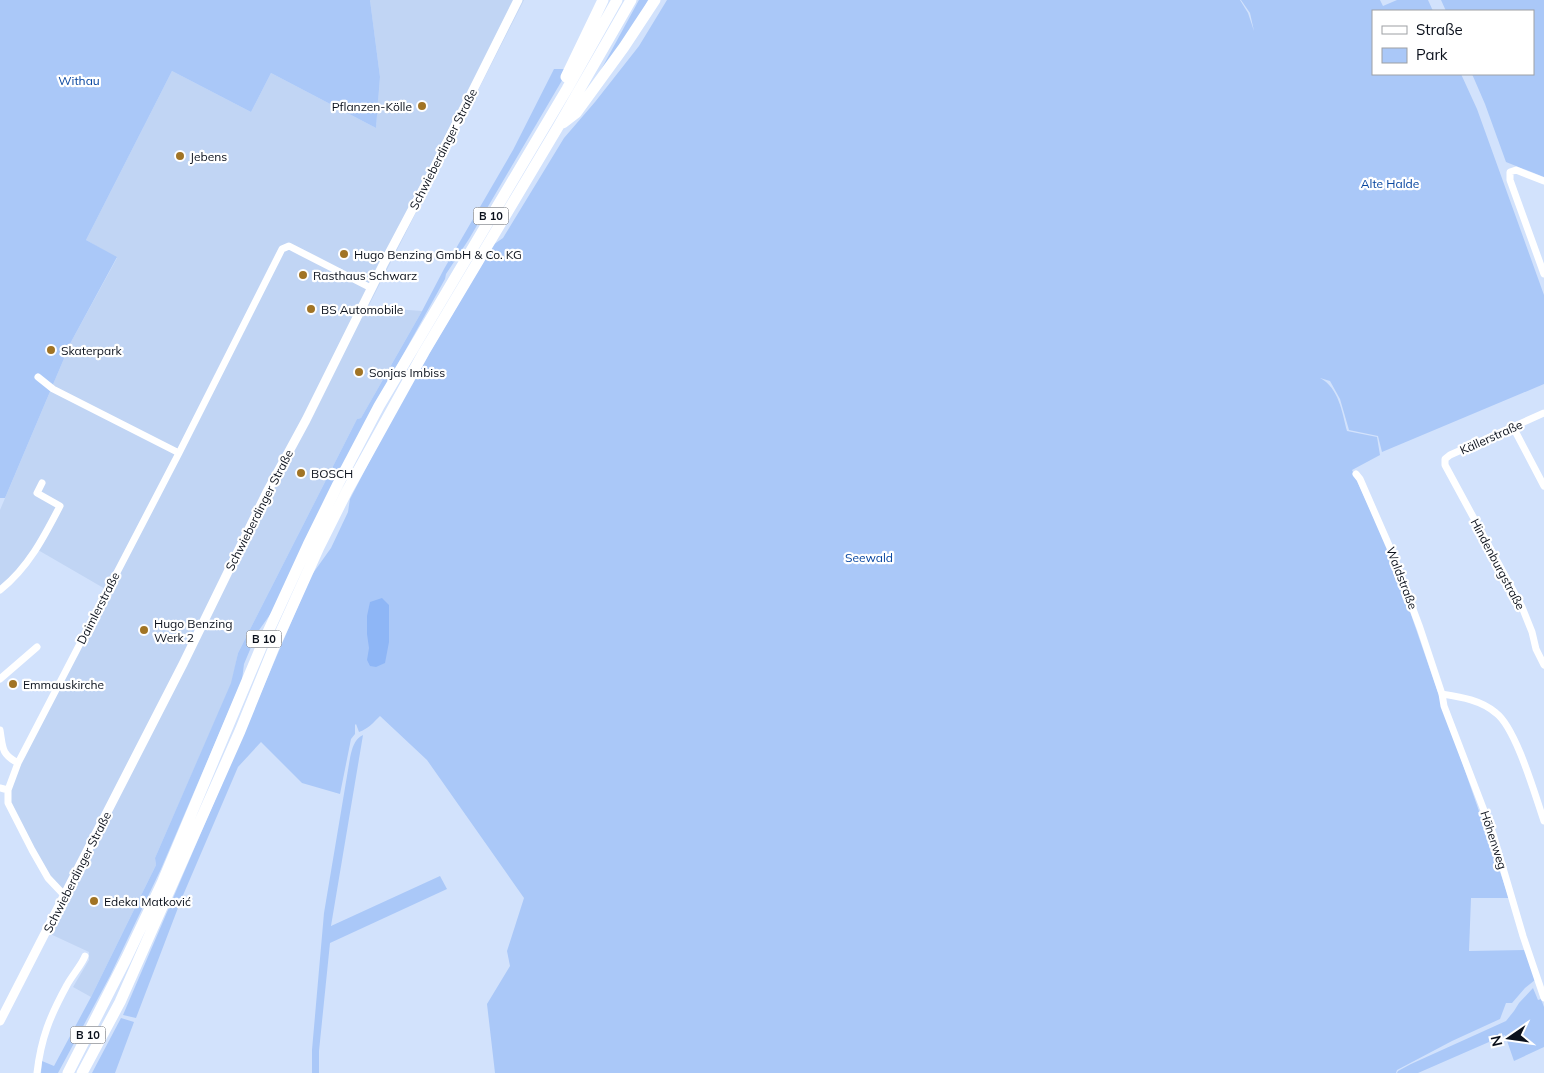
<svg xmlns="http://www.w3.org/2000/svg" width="1544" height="1073" font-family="Mulish,sans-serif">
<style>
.built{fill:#c1d5f4}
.green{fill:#aac8f8}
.water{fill:#8eb6f6}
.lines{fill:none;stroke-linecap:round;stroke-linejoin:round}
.minor{stroke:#fff;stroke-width:7}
.tertiary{stroke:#fff;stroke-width:9}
.trunk{stroke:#fff;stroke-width:11}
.poi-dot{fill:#a17425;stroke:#fff;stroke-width:2}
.labels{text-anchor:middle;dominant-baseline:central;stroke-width:4.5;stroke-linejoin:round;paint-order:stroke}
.shield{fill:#fff;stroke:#545860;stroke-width:1}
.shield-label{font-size:11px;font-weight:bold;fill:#0b111c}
.park-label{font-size:12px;fill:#0846a0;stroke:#fff}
.poi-label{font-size:12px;fill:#0b111c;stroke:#fff;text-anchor:start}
.street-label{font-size:12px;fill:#0b111c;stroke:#fff}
</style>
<rect width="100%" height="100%" fill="#d2e2fc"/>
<path class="built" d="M370,0H524L368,307L422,311L361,418L357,419L238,653L232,682L155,858L156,865L91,997L73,987L89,960V952L46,932L65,896L48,878L8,803V790L107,590L38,550L0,590V510L71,342L117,258L86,240L172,71L251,112L271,73L376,128L380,77Z"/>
<path class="green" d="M0,0H370L380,77L376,128L271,73L251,112L172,71L86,240L117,257L71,342L5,498H0Z
M639,0H648L640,16L597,77Z
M667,0H1240L1248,13L1254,31L1250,13L1241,0H1380L1383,6L1397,0H1428L1433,11H1373V74H1461L1477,109L1544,295V384L1382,452L1378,436L1349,430L1340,399L1330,381L1320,378C1339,388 1342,412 1347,431L1377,437L1380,455L1352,470L1389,551L1509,898H1471L1469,951L1525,950L1535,980L1525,988L1512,1003H1506L1500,1019L1452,1041L1397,1070L1396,1073H495L487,1004L510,966L507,951L524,898L427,760L380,716C374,722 368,729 359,732L356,724L355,725V734L351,739L340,794L302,783L261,742L238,767L181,900L136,1018L123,1015L311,576L331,548L348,512L350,499L395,412L493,245L503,238L564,138L595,102L639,46Z
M1441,0H1544V177L1506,162L1485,104L1472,74H1533V11H1446Z
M554,69H565L564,77L469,239L446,274L445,279L364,425L274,609L257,633L244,664L242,680L161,869L110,976L58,1073H41L42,1061L54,1066L91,997L156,865L155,858L231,683L238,653L357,419L361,418L422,311L444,269L513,150Z
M363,735L331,926L440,876L447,889L330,943L319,1051V1073H312V1050L324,913L350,758C352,749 354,739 363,735Z
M1533,988L1538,1000L1541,999L1544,1007V1047L1514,1061L1505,1035L1418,1073H1397L1398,1071L1411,1064L1506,1021L1514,1011L1519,1003Z
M121,1018L134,1022L115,1073H92Z"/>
<path class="water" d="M382,598L389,605V642L385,663L376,667L370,666L367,660L369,648L367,634V616L370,602Z"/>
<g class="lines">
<path class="minor" d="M1544,181L1516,170L1510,172V180L1544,274
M38,377L53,389L179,453
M1544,413L1450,455L1445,459V465L1522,607L1532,632L1536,649L1544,665
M1513,427L1544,486
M1356,474L1360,479L1391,550L1420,628L1442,694L1444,706L1493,834L1523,936L1544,998
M0,590C28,568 44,537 60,506L37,493L42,483
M0,679L37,647
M1442,694C1461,697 1481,700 1496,713C1516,728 1535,795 1544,821
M0,730C3,748 1,754 18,763
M0,788L8,790
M65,896L48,878L32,850L8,803V790L18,763L179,453L282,249L289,246L371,288
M37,1073C41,1038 50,1016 67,985C71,977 83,963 85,956"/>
<path class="tertiary" d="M0,1021L183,664L267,492L306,420L383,265L431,174L518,0"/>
<path class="trunk" d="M566,77L603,0
M563,123L576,113L624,47L655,0
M68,1073L126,959L163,881L262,645L308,545L338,484L379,406L567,89L617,0
M82,1073L120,1002L240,731L274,647L319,547L347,491L424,352L558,127L631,0"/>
</g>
<g class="poi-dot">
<circle cx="422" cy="106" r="5"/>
<circle cx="180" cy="156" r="5"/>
<circle cx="344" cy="254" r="5"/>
<circle cx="303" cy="275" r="5"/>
<circle cx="311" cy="309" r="5"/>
<circle cx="51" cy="350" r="5"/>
<circle cx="359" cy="372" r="5"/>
<circle cx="301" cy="473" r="5"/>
<circle cx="144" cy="630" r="5"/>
<circle cx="13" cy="684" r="5"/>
<circle cx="94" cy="901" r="5"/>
</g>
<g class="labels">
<g class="shield">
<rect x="473.5" y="207.5" width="35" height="17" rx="4"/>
<rect x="246.5" y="630.5" width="35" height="17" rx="4"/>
<rect x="70.5" y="1026.5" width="35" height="17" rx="4"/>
</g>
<g class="shield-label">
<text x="491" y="216">B 10</text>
<text x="264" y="639">B 10</text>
<text x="88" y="1035">B 10</text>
</g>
<g class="park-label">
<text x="79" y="80">Withau</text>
<text x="1390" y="183">Alte Halde</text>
<text x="869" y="557">Seewald</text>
</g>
<g class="poi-label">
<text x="412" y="106" text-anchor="end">Pflanzen-Kölle</text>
<text x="190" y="156">Jebens</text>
<text x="354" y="254">Hugo Benzing GmbH &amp; Co. KG</text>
<text x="313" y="275">Rasthaus Schwarz</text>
<text x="321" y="309">BS Automobile</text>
<text x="61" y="350">Skaterpark</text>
<text x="369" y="372">Sonjas Imbiss</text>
<text x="311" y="473">BOSCH</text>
<text x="154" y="623">Hugo Benzing<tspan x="154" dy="14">Werk 2</tspan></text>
<text x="23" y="684">Emmauskirche</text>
<text x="104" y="901">Edeka Matković</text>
</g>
<g class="street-label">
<text transform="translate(443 149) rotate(-63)">Schwieberdinger Straße</text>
<text transform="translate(1491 437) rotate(-24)">Källerstraße</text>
<text transform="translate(259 510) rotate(-63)">Schwieberdinger Straße</text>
<text transform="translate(1498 564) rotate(62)">Hindenburgstraße</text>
<text transform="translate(1402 578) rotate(69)">Waldstraße</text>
<text transform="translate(98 608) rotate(-63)">Daimlerstraße</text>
<text transform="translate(1494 840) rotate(72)">Höhenweg</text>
<text transform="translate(77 872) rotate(-63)">Schwieberdinger Straße</text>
</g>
</g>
<rect x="1372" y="10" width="162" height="65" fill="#ffffff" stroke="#9da0a4"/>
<rect x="1382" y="26" width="25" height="8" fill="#ffffff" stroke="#9da0a4"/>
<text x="1416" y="35" font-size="15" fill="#0b111c">Straße</text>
<rect x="1382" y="48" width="25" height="15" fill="#aac8f8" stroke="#9da0a4"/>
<text x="1416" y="60" font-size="15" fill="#0b111c">Park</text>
<g transform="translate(1509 1038) rotate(257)" stroke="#ffffff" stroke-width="4" paint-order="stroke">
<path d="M0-4L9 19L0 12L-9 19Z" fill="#0b111c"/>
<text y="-8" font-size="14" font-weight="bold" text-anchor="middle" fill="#0b111c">N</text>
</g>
</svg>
